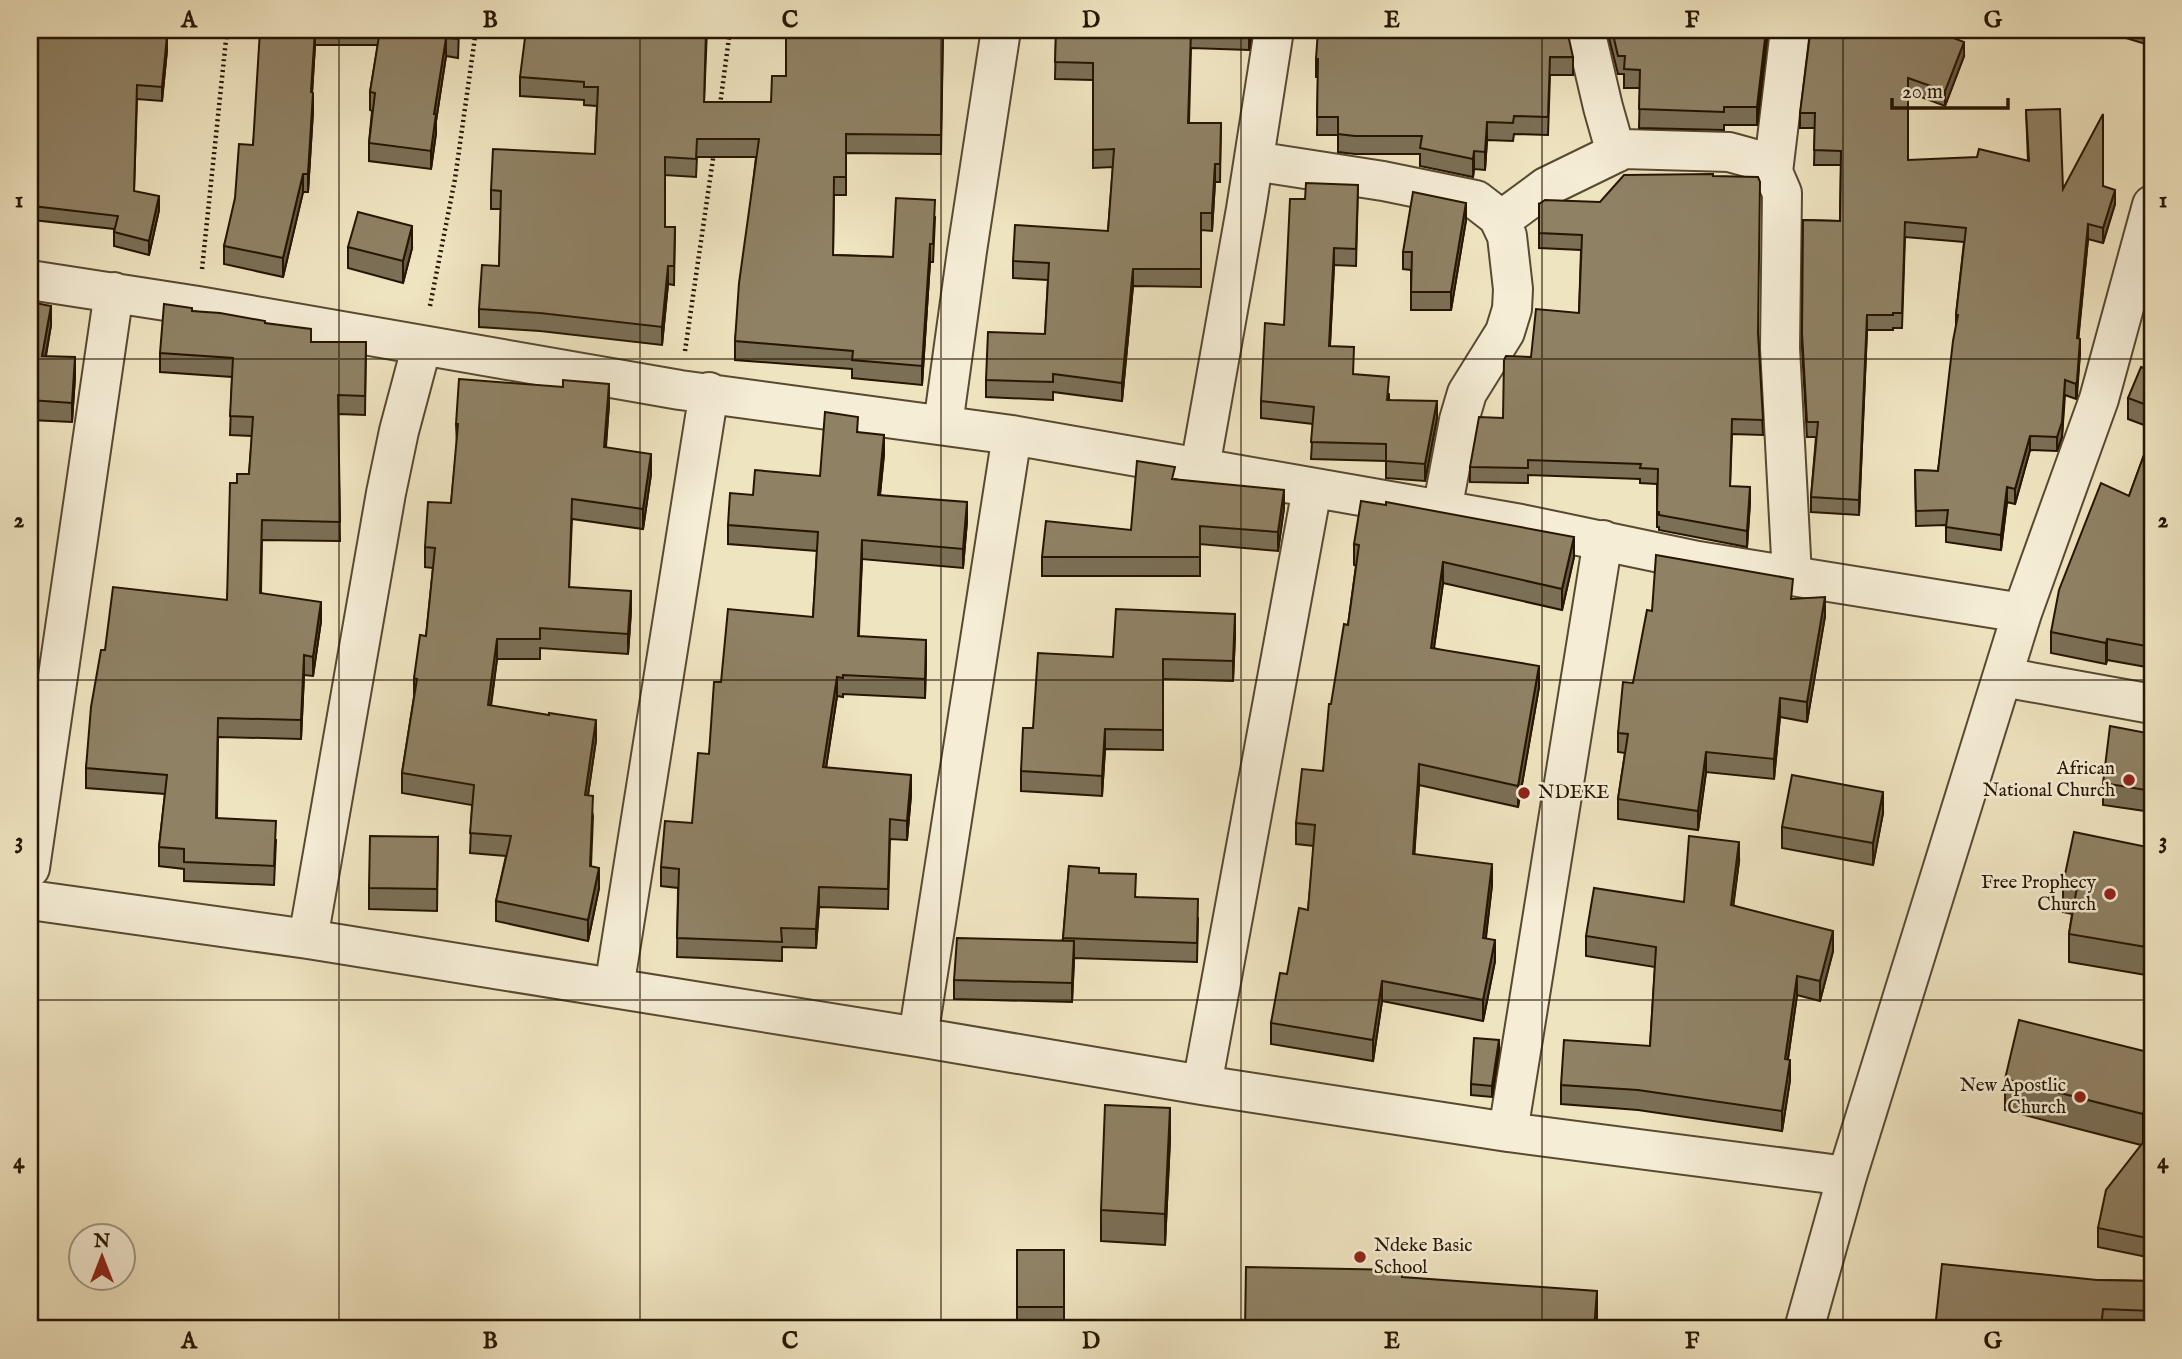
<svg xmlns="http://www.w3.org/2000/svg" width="2182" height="1359" font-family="'IM FELL English',serif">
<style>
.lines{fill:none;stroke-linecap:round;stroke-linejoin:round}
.minor-casing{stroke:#584931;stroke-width:42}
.path{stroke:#261501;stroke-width:4.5;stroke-dasharray:2 3.5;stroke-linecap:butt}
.minor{stroke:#f5edd6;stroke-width:38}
.wall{fill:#7b6f56;stroke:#261501;stroke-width:2}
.shaded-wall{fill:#645a46;stroke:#261501;stroke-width:2}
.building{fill:#8f8164;stroke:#261501;stroke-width:2}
.grid{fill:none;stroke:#261501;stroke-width:2;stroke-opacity:0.55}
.poi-dot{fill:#8f2418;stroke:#f5edd6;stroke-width:2.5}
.labels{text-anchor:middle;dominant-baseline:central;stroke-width:5;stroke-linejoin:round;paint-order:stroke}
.poi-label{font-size:19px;fill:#261501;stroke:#f5edd6;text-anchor:end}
.neatline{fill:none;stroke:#261501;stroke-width:2.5}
.grid-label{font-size:23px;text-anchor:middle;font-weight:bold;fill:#261501}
</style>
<rect width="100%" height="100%" fill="#efe4c0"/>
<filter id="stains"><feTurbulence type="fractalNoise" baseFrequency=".00286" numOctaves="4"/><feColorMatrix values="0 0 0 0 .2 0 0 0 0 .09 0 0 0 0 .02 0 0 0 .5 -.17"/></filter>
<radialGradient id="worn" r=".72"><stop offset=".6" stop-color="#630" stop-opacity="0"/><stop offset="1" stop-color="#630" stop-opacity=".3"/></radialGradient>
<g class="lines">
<g class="minor-casing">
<path id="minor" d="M1585,30L1603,107L1616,153
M1254,161L1383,181L1476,200L1498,217L1507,236L1513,289L1512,309L1505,332L1467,393L1459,420L1442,510
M1773,172L1790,30
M1500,221L1546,187L1624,149L1729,152L1758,160L1773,172L1782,193L1780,348L1792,576
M30,280L198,306L680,390L1012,435L1521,524L1698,561L2022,613
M943,425L967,251L1001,30
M1200,467L1246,209L1274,30
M2003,677L2152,704
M30,868L114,292
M30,900L308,939L918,1037L1202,1085L1508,1132L1847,1176
M308,939L386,493L399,431L422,345
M614,988L709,392
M918,1037L1012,435
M1202,1085L1312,489
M1508,1132L1603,540
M1804,1329L1847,1176L2022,613L2099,399L2152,205"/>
</g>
<path class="path" d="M720,105L730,30
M202,269L227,30
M430,306L455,179L476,30
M685,351L714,152"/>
<use href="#minor" class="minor"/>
</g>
<path class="wall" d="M30,30L120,32L167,50L162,101L137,99L134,191L159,210L149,255L114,246V229L33,220L36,171H30V120L35,58L30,57Z
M266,30H459L458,58L446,56L436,121V133L431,169L369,161V143L372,111L370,110V92L378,45H315L312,92L313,111L308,192H303L283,277L224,264V246L253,145Z
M707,30L704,102H771L786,76L943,30L941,154L846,153V195H834L833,255L893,257L935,218L933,262H930L922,385L852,378V369L735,360V341L756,157H697L696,177L665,175V227H675L674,285L668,284L662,345L540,331L479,327V309L499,266L501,209H491V190L595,154L597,106L584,105V100L520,96V77Z
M1049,30H1252L1249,50L1191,48L1189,123H1221L1220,182H1215L1212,231L1201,230V287L1133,286L1122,401L1053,392V400L986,397V380L1045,334L1048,280L1013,278V261L1108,231L1113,167L1093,168V80L1055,79L1056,36L1049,35Z
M1607,30H1768L1757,125H1724V130L1639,128L1640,88H1624V74H1618Z
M2116,30H2152V46L2116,35Z
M1859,34L1964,56L1945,106L1908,92V160L2028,161L2026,110L2063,189L2103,186L2115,204L2103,243L2088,239L2078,339L2080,353L2077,396L2076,399L2065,395L2062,437L2057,451L2030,450L2015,504L2007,502L2001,550L1946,542V525L1916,526L1915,470L1938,471L1956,327V315L1964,242L1905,237L1902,328H1893V330H1867L1859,515L1811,512V497L1816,437H1807L1802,348L1803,220L1840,221L1841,165H1814L1815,128H1800V113L1851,36Z
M1573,57V75H1550L1548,135L1514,134L1513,141L1487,140L1485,170L1474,169L1473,177L1420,166V154H1355L1338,152V135H1317L1318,77H1316V59Z
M1358,185L1356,266L1334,265L1330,346L1353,374L1389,394V400L1437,418L1425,481L1386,478V461L1311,459L1313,424L1261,418V401L1284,325L1305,199Z
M1539,204L1758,336L1763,435L1732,434L1730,486L1750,502L1747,547L1659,530V527H1657V484L1640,483V479L1528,475V483L1470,482V467L1503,418L1531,357L1579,313L1581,250L1539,248Z
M1466,220L1451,310H1411V270L1403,269V252Z
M348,247L412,248L403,283L348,268Z
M30,302L51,325L46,356L75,377L72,422L30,420Z
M192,311L265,323L311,342H366L365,415L338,414L340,541L262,540L261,593L321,621L313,676L304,675L301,739L218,737L217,818L276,840L274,885L184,881V869L159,866V847L165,794L86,788V768L105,650L227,600L237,483L249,474L252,436L230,435L232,377L160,372V353Z
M2152,371V428L2128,419V398Z
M609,404L606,447L651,474L643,529L572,519L569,587L631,611L628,654L540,648V659H497L491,706L596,740L588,795L593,816L591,866L599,888L588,941L496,921V901L506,856L470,853L472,805L402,793V773L414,697V678L426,636L433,568L425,567V547L451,503L457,444L456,424Z
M858,432L884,454L880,495L967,521L963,568L862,559L858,636L926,659L925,698L843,694V697L837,696L826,768L911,795L907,840L890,839L888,909L819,907L816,948L782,947V961L677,957L678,888L661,886V867L692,823L709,754L721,682L813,617L817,551L728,544V525L753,495L820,476Z
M2152,433V668L2107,660L2106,664L2051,653V632L2129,496Z
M1175,479L1284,508L1278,551L1200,544V576H1042V557L1131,530Z
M1354,544L1574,557L1562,610L1443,583L1434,648L1539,687L1518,807L1419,785L1414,854L1492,885L1486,938L1495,961L1483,1021L1382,1001L1373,1061L1271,1044V1023L1308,910L1314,846L1296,844V823L1323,771L1348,625L1356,566L1354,565Z
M30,562L35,582L32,629H30Z
M1793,599L1825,616L1807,722L1780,717L1774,779L1706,772L1698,830L1618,819V799L1625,753L1618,752V733L1633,683L1652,611Z
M1235,635L1233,681L1163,679V750L1105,749L1102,796L1021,791V771L1033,728L1113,657Z
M2152,734V812L2103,805V783Z
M1883,813L1873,865L1782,848V827Z
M438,837L437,911L369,909V888Z
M2152,848V976L2069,962V934L2072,914L2063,912V884Z
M1739,861L1733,905L1833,951L1820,1001L1797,995L1788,1059L1790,1080L1782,1131L1638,1110L1561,1104V1085L1650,1046L1655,967L1586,956V936L1684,902Z
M1069,866L1099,873L1136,897L1198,918L1197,962L1074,958L1072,1002L954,999V980L1063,940Z
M1499,1050L1492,1097L1471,1095V1084Z
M2152,1053V1109L2145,1141L2152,1131V1258L2098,1247V1228L2141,1145L2005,1110V1079Z
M1170,1139L1165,1245L1101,1241V1210Z
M1017,1250H1064V1329H1017Z
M2097,1280L2152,1281V1329H1935Z"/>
<path class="shaded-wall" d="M315,30V45L311,111V92Z
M1249,30H1252L1249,50Z
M1766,30H1768L1757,125V107Z
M167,36V50L162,101V87Z
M446,38V56L436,121V133L431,169V151L434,114Z
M1964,42V56L1945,106V91Z
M313,93V111L308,192V174Z
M1487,122V140L1485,170V152Z
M1474,151V169L1473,177V159Z
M1215,164V182L1212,231V213Z
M303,174V192L283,277V258Z
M2115,190V204L2103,243V228Z
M159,196V210L149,255V241Z
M1466,203V220L1451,310V292Z
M2088,224V239L2077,353V338Z
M412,226V248L403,283V261Z
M930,244V262L922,385V366Z
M1334,248V265L1329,363V346Z
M668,266V284L662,345V327Z
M1133,269V286L1122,401V383Z
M51,306V325L42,375V356Z
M1867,315V330L1859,515V500Z
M2080,339V353L2076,399V384Z
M75,357V377L72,422V403Z
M2065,380L2062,437L2057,451V437Z
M609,384V404L604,467V447Z
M1437,401V418L1425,481V464Z
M884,435V454L878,514V495Z
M2030,436V450L2015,504V489Z
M651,454V474L643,529V509Z
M1750,487V502L1747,547V531Z
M2007,487V502L2001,550V535Z
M1284,490V508L1278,551V532Z
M967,502V521L963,568V549Z
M1574,537V557L1562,610V589Z
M862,540V559L858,656V636Z
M1443,562V583L1431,668V648Z
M35,563V582L32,629V609Z
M631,591V611L628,654V634Z
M1825,597V616L1807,722V702Z
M321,602V621L313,676V657Z
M1235,614V635L1233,681V661Z
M497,639V659L488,725V705Z
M2107,639V660L2106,664V643Z
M926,640V659L925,698V679Z
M304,655V675L301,739V720Z
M1539,666V687L1518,807V786Z
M837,677V696L823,787V767Z
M1780,698V717L1774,779V759Z
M596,720V740L585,815V795Z
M1105,729V749L1102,796V776Z
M1706,752V772L1698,830V811Z
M1419,764V785L1413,875V854Z
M911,775V795L907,840V821Z
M1883,792V813L1873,865V843Z
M1739,842V861L1731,925V905Z
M1492,864V885L1483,959V938Z
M599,868V888L588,941V920Z
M819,887V907L816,948V929Z
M1833,931V951L1820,1001V981Z
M1495,940V961L1483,1021V1000Z
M1074,941V960L1072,1002V983Z
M1797,976V995L1785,1079V1059Z
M1382,981V1001L1373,1061V1040Z
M1499,1040V1050L1492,1097V1086Z
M1790,1060V1080L1782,1131V1111Z
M2152,1078V1109L2143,1145V1114Z
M1170,1108V1139L1165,1245V1214Z
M1597,1291V1322L1596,1329H1594Z"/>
<path class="building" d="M30,30H119V32L167,36L162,87L137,85L134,191L159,196L149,241L114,232L118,216L33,206L37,157H30V120L36,44L30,43Z
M260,30H315L311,92L313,93L308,174H303L283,258L224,246L235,198L239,144L253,145Z
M380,30H458V39L446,38L434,114H436L431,151L369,143L375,93L370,92Z
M526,30H706L704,102H771L772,76H786V30H943L941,135L846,134V177H834L833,255L893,257L896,198L935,200L933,244H930L922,366L852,360L853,351L735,341L739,283L759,139H697L696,159L665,157V227H675L674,266H668L662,327L540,313L479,309L482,265L499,266L501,191L491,190L493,149L595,154L598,87H584V82L520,77Z
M1056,30H1249V32L1191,31L1188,123H1221L1220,164H1215L1212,213H1201V269H1133L1122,383L1053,374V382L986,380L988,332L1045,334L1049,263L1013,261L1015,225L1108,231L1114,149L1093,150V63L1055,62Z
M1318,30H1567L1573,57H1550L1548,117L1514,116L1513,123L1487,122L1485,152L1474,151L1473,159L1420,148L1422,136H1355L1338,134V117H1317L1318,59H1316Z
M1612,30H1766L1757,107H1724V112L1639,109L1640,70L1624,69L1625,56H1618Z
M1859,30H1933L1964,42L1945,91L1908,78V160L1977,157L1979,149L2029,161L2026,110L2060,109L2063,189L2103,114V186L2115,190L2103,228L2088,224L2077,338L2080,339L2077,381L2076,384L2065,380L2062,422L2057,437L2030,436L2015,489L2007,487L2001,535L1946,527L1948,510L1916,511L1915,470L1938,471L1953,341L1958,315H1956L1966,228L1905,222L1902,313H1893V315H1867L1859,500L1811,497L1818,422H1807L1802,333L1803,220L1840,221L1841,151L1814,150L1815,113H1800L1810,34L1851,36V33L1859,34Z
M2136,30H2152V35Z
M1713,174V176L1758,177L1760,182L1758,333L1763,420L1732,419L1730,486L1750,487L1747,531L1659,515V512H1657L1658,469L1640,468L1641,464L1528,460V468L1470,467L1479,417L1503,418L1504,360L1506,356L1531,357L1536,309L1579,313L1582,235L1539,233V204L1545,200L1600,202L1624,175Z
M1306,183L1358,185L1356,249L1334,248L1329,346L1354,347L1353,374L1389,377L1387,400L1437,401L1425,464L1386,461V444L1311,442L1314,407L1261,401L1265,323L1284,325L1290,199H1305Z
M1413,192L1466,203L1451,292H1411L1412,252H1403Z
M358,212L412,226L403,261L348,247Z
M30,302L51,306L42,356L75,357L72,403L30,400Z
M164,304L192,308V311L220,313L265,321V323L311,329V342H366L365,396L338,395L340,522L262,520L260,593L321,602L313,657L304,655L301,720L218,718L216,818L276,821L274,866L184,862V849L159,847L167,775L86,768L91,707L101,650H105L113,587L227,600L230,483H237V474H249L253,417L230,416L233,358L160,353Z
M2141,367L2152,371V407L2128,398Z
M459,379L563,387V380L609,384L604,447L651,454L643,509L572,499L569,587L631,591L628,634L540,628V639H497L488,705L549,715V713L596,720L585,795L593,796L590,866L599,868L588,920L496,901L511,836L470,833L474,785L402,773L417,679L414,678L420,635L426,636L435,548L425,547L428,502L451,503L458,424H456Z
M825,412L858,417L857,432L884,435L878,495L967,502L963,549L862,540L858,636L926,640L925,679L843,675V678L837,677L823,767L911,775L907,821L890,819L888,889L819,887L816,929L781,928L782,942L677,938L679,869L661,867L665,821L692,823L698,753L709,754L714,682H721L728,609L813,617L818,532L728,525L730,493L753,495L755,470L820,476Z
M2152,433V567L2150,584H2152V647L2107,639L2106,643L2051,632L2059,590L2101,483L2129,496Z
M1137,461L1175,467L1172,479L1284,490L1278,532L1200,526V557H1042L1046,521L1131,530Z
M1361,501L1386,505V502L1574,537L1562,589L1443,562L1431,648L1539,666L1518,786L1419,764L1413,854L1492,864L1483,938L1495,940L1483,1000L1382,981L1373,1040L1271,1023L1280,973L1287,974L1299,908L1308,910L1315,825L1296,823L1302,769L1323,771L1329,704H1331L1344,624L1348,625L1359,545L1354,544Z
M1656,555L1793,579L1791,599L1825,597L1807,702L1780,698L1774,759L1706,752L1698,811L1618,799L1628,734L1618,733L1623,682L1633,683L1647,610L1652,611Z
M30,562L35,563L32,609H30Z
M1116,609L1235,614L1233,661L1163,659V730L1105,729L1102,776L1021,771L1023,728H1033L1038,653L1113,657Z
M2110,726L2152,734V791L2103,783Z
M1792,775L1883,792L1873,843L1782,827Z
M2074,832L2152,848V948L2069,934L2077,887L2063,884Z
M370,836L438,837L437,889L369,888Z
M1689,836L1739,842L1731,905L1833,931L1820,981L1797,976L1785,1059L1790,1060L1782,1111L1638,1090L1561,1085L1564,1040L1650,1046L1656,947L1586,936L1594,888L1684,902Z
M1069,866L1099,868V873L1136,874L1135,897L1198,899L1197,943L1063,938Z
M957,938L1074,941L1072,983L954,980Z
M2019,1020L2152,1053V1078L2143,1114L2005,1079Z
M1474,1038L1499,1040L1492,1086L1471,1084Z
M1105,1105L1170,1108L1165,1214L1101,1210Z
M2152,1131V1198L2149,1208H2152V1239L2098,1228L2106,1190Z
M1017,1250H1064V1307H1017Z
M1942,1264L2097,1280L2152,1281V1311L2103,1309L2101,1329H1935Z
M1246,1267L1402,1270V1277L1597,1291L1594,1329H1245Z"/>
<path class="grid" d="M339,30V1329M640,30V1329M941,30V1329M1241,30V1329M1542,30V1329M1843,30V1329M30,359H2152M30,680H2152M30,1000H2152"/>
<g class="poi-dot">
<circle cx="2129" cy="780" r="7"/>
<circle cx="1524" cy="793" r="7"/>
<circle cx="2110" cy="894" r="7"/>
<circle cx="2080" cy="1097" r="7"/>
<circle cx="1360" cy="1257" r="7"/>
</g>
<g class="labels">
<g class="poi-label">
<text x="2115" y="769">African<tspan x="2115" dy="22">National Church</tspan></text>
<text x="1538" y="793" text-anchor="start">NDEKE</text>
<text x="2096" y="883">Free Prophecy<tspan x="2096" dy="22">Church</tspan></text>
<text x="2066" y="1086">New Apostlic<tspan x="2066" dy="22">Church</tspan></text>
<text x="1374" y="1246" text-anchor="start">Ndeke Basic<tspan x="1374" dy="22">School</tspan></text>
</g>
</g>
<rect width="2182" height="1359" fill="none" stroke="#efe4c0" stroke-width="77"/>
<g transform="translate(102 1257)"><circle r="33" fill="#f5edd6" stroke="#a29781" stroke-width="2"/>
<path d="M0-5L12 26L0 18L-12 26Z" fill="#8f2418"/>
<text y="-10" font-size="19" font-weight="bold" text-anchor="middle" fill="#261501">N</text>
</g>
<path d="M1892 98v10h116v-10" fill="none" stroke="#261501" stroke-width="3.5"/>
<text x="1902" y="98" font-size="21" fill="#261501" stroke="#f5edd6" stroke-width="5" paint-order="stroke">20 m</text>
<rect x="38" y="38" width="2106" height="1282" class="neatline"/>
<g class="grid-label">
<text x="189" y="27">A</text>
<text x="490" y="27">B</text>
<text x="790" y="27">C</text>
<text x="1091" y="27">D</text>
<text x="1392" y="27">E</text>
<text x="1692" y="27">F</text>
<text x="1993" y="27">G</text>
<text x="19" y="207">1</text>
<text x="2163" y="207">1</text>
<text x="19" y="527">2</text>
<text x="2163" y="527">2</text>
<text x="19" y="848">3</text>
<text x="2163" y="848">3</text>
<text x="19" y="1168">4</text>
<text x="2163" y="1168">4</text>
<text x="189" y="1348">A</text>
<text x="490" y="1348">B</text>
<text x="790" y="1348">C</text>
<text x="1091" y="1348">D</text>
<text x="1392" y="1348">E</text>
<text x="1692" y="1348">F</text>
<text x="1993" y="1348">G</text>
</g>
<rect width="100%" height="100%" filter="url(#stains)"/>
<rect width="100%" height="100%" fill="url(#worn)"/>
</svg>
